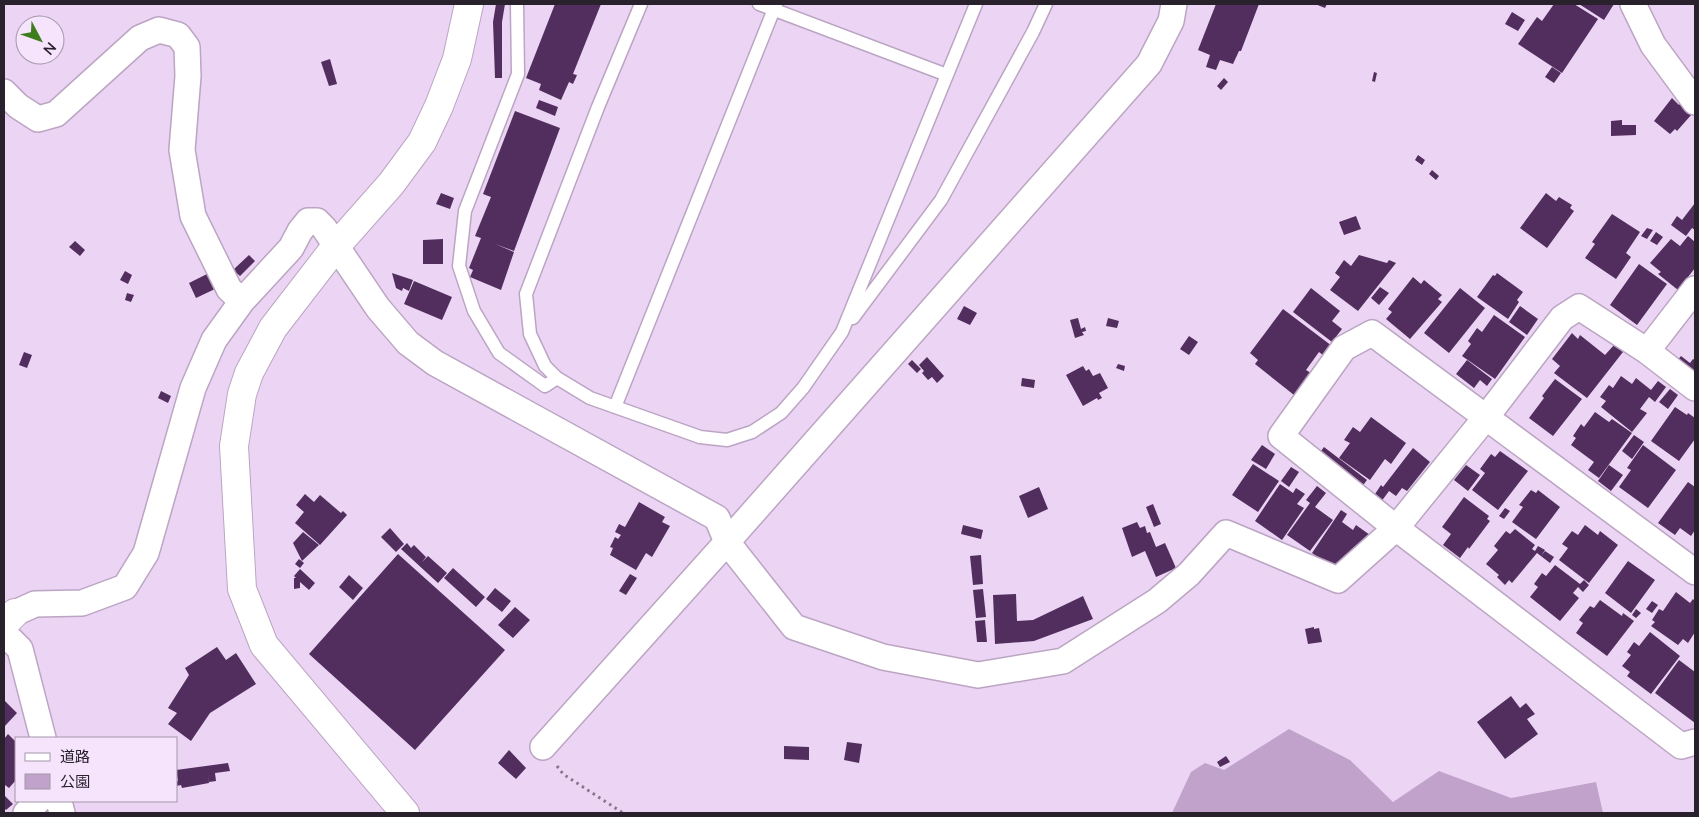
<svg xmlns="http://www.w3.org/2000/svg" width="1699" height="817" font-family="Lato,'Noto Sans JP',sans-serif">
<style>
.green{fill:#c0a2cb}
.building{fill:#512e5d}
.lines{fill:none;stroke-linecap:round;stroke-linejoin:round}
.lane-casing{stroke:#bba5c3;stroke-width:15}
.street-casing{stroke:#bba5c3;stroke-width:28}
.secondary-casing{stroke:#bba5c3;stroke-width:30}
.path{stroke:#87778c;stroke-width:3;stroke-dasharray:2.5 4;stroke-linecap:butt}
.lane{stroke:#fff;stroke-width:12}
.street{stroke:#fff;stroke-width:25}
.secondary{stroke:#fff;stroke-width:28}
</style>
<rect width="100%" height="100%" fill="#ecd5f4"/>
<path class="green" d="M1289,729L1350,760L1393,802L1439,771L1511,798L1596,782L1603,813H1172L1191,772L1205,763L1224,770Z"/>
<path class="building" d="M496,4H505L502,22V78H495L493,22Z
M555,4H601L573,74L577,75L573,84L569,82L561,100L539,90L541,84L526,78Z
M1216,4H1259L1241,51H1239L1233,64L1220,60L1216,70L1206,67L1210,55L1198,50Z
M1315,4H1327L1325,8Z
M1554,4H1574L1598,19L1562,73L1518,44L1537,17L1542,21Z
M1579,4H1614L1604,20Z
M1512,12L1525,20L1518,31L1505,24Z
M330,59L337,84L329,86L321,62Z
M1552,67L1561,73L1554,83L1545,77Z
M1374,72L1377,73L1375,82L1372,81Z
M1224,78L1228,82L1221,90L1217,86Z
M1672,98L1679,105L1682,100L1692,114L1677,131L1675,129L1670,134L1654,121Z
M539,100L558,107L555,116L536,108Z
M515,111L560,128L514,251L495,244L514,252L501,290L470,277L473,270L469,268L481,238L475,236L491,197L483,194Z
M1622,120V125H1636V135L1611,136V121Z
M1418,155L1425,160L1422,165L1415,160Z
M1432,170L1439,176L1436,180L1429,174Z
M441,193L454,198L450,209L436,204Z
M1546,193L1556,201L1559,197L1572,205L1570,208L1574,211L1547,248L1520,228Z
M1695,203V230L1692,228L1686,236L1671,225L1677,216L1682,220Z
M1612,214L1640,232L1626,253L1631,257L1616,279L1585,258L1595,244L1592,242Z
M1356,216L1361,229L1344,235L1339,222Z
M1647,228L1653,230L1647,239L1641,236Z
M1656,232L1663,237L1657,245L1650,241Z
M1688,236L1695,242V268L1678,290L1658,274L1661,272L1650,263L1671,239L1680,246Z
M443,239V264H423V240Z
M75,241L85,250L80,256L69,247Z
M249,255L255,261L240,276L233,270Z
M1359,255L1387,263L1389,260L1396,263L1358,311L1330,290L1340,277L1335,273L1344,260L1351,266Z
M1639,264L1667,284L1637,325L1610,305Z
M125,271L132,275L128,284L120,280Z
M392,273L413,280L409,291L403,288L402,291L396,288Z
M1497,273L1523,292L1517,300L1519,302L1508,319L1477,297L1493,275L1495,276Z
M207,274L215,289L196,298L189,283Z
M1413,277L1421,284L1424,280L1442,295L1438,299L1442,302L1410,339L1386,319L1392,312L1388,309Z
M414,281L452,297L442,320L404,304Z
M1380,287L1389,293L1379,305L1371,298Z
M1311,288L1340,311L1332,321L1342,329L1332,342L1293,312Z
M1460,288L1485,308L1449,353L1424,333Z
M127,293L134,295L131,302L125,300Z
M964,306L977,313L970,325L957,319Z
M1520,306L1538,319L1527,335L1509,322Z
M1283,309L1332,346L1324,356L1319,352L1306,370L1311,373L1294,395L1255,364L1258,360L1250,353Z
M1494,315L1525,337L1495,379L1462,356L1471,344L1468,341L1477,328L1482,332Z
M1078,318L1081,329L1085,327L1086,331L1082,332L1084,335L1075,338L1070,320Z
M1108,318L1119,321L1117,328L1106,326Z
M1572,333L1578,339L1580,335L1605,355L1614,345L1623,352L1587,398L1554,373L1560,366L1552,359Z
M1189,336L1198,342L1189,355L1180,349Z
M24,352L32,355L27,368L19,365Z
M1681,356L1690,363L1693,359L1695,360V377L1676,362Z
M927,357L944,376L937,383L932,377L928,380L922,373L924,371L919,365Z
M912,360L921,369L917,373L908,364Z
M1467,360L1492,379L1487,386L1480,380L1474,388L1456,374Z
M1118,364L1125,366L1124,371L1116,368Z
M1083,366L1086,371L1089,369L1093,376L1100,373L1108,388L1099,393L1102,398L1098,400L1097,398L1083,406L1066,375Z
M1621,376L1632,384L1636,378L1651,390L1658,381L1666,387L1655,402L1649,397L1640,409L1647,413L1632,432L1601,407L1606,401L1600,397L1609,385L1613,388Z
M1022,378L1035,380L1034,388L1021,386Z
M1555,379L1582,399L1553,436L1529,418L1544,398L1542,396Z
M1670,389L1678,395L1668,409L1659,402Z
M161,391L171,396L168,403L158,398Z
M1675,407L1687,415L1688,413L1695,418V439L1679,461L1651,441Z
M1595,412L1609,422L1612,419L1632,433L1599,478L1588,470L1594,462L1571,445L1576,438L1573,436L1581,424L1584,427Z
M1371,417L1406,443L1391,464L1385,459L1370,480L1339,458L1350,443L1344,440L1353,427L1360,432Z
M1634,435L1644,442L1632,459L1622,451Z
M1262,445L1275,454L1266,469L1251,460Z
M1643,445L1676,470L1648,508L1619,487L1631,470L1627,468Z
M1324,447L1367,480L1361,488L1318,455Z
M1413,448L1430,462L1407,491L1402,488L1396,496L1389,491L1381,502L1373,497L1381,485L1383,487Z
M1500,451L1528,471L1498,510L1472,490L1485,473L1480,469L1491,454L1495,457Z
M1253,464L1279,481L1258,512L1232,495Z
M1466,465L1480,475L1468,491L1454,480Z
M1609,465L1623,475L1611,491L1598,481Z
M1291,467L1299,472L1289,487L1281,481Z
M1688,482L1695,487V530L1691,536L1680,528L1675,535L1658,523Z
M1280,484L1293,493L1296,488L1305,494L1297,504L1304,508L1282,540L1255,521Z
M1317,486L1326,493L1315,507L1333,520L1310,551L1287,535L1310,503L1306,500Z
M1039,487L1048,509L1028,518L1019,496Z
M1531,490L1536,493L1538,490L1560,507L1536,539L1512,522L1523,507L1519,505Z
M305,494L314,502L320,495L341,513L343,511L347,515L320,545L295,523L304,512L296,505Z
M1464,497L1489,516L1487,519L1490,521L1469,549L1468,547L1460,558L1443,545L1451,534L1442,527Z
M639,502L665,517L662,522L670,526L652,557L646,553L636,570L610,555L613,548L610,547L615,537L618,539L621,535L615,532L619,524L625,527Z
M1153,504L1161,524L1154,527L1146,507Z
M1505,508L1510,511L1504,519L1499,516Z
M1341,510L1347,514L1342,522L1353,530L1356,525L1370,535L1338,571L1312,553Z
M1137,522L1140,528L1145,526L1147,533L1150,532L1156,547L1165,543L1176,568L1156,577L1145,551L1132,557L1122,528Z
M963,525L983,530L981,539L961,534Z
M1585,525L1598,535L1600,531L1618,545L1589,583L1559,560L1568,548L1562,544L1572,531L1578,535Z
M390,528L404,544L396,552L381,537Z
M1515,529L1535,545L1532,549L1535,551L1538,546L1545,550L1541,556L1545,551L1554,557L1550,563L1537,553L1512,583L1509,580L1505,585L1497,577L1499,575L1486,564L1498,550L1494,546L1506,531L1510,534Z
M303,532L319,545L302,561L293,543Z
M407,543L411,548L414,545L426,557L422,562L428,556L447,573L438,583L401,549Z
M398,554L505,650L415,750L309,654Z
M981,555L983,584L973,585L970,556Z
M299,559L304,563L300,568L295,564Z
M1628,561L1655,580L1631,613L1605,593Z
M1555,565L1580,584L1584,580L1589,585L1583,592L1578,587L1573,593L1579,598L1560,621L1530,597L1538,587L1534,584L1542,573L1546,576Z
M453,568L485,597L476,607L444,578Z
M300,569L315,583L309,590L300,582V588L294,589V578H296L294,576Z
M630,574L637,578L626,595L619,591Z
M349,575L363,588L353,600L339,587Z
M495,588L511,601L502,612L486,599Z
M983,589L986,617L976,618L973,590Z
M1676,592L1690,603L1693,599L1695,601V632L1688,643L1683,639L1678,645L1651,626L1655,622L1652,620L1659,609L1663,611Z
M1016,594L1017,621L1033,620L1083,596L1093,619L1034,641L995,644L993,595Z
M1600,600L1622,616L1623,613L1634,621L1607,656L1576,633L1583,623L1579,620L1590,606L1594,608Z
M1652,601L1658,605L1652,613L1646,609Z
M515,607L530,620L513,638L498,625Z
M1636,609L1641,613L1636,618L1632,615Z
M985,620L987,642H977L975,621Z
M1314,627V629L1319,628L1322,642L1308,644L1305,629Z
M1650,632L1680,656L1651,694L1627,676L1630,672L1622,666L1631,655L1627,652L1634,642L1639,646Z
M217,647L226,660L236,653L256,684L210,713L191,741L168,724L177,713L168,708L189,675L185,668Z
M1679,660L1695,672V723L1655,693Z
M1511,696L1520,708L1526,703L1535,714L1527,719L1538,734L1505,759L1477,722Z
M4,700L17,713L4,727Z
M8,734L16,742V780L9,788L5,785L4,786V739Z
M847,742L862,744L859,763L844,760Z
M784,746L809,747V760L784,759Z
M509,750L526,768L516,779L498,763Z
M1226,756L1230,762L1220,767L1217,762Z
M228,763L230,771L215,773L216,781L209,782L208,773L209,783L182,788L181,785L176,786V781H178L176,770Z
M4,795L13,804L6,810L4,808Z"/>
<g class="lines">
<g class="lane-casing">
<path id="lane" d="M517,4L518,74L465,211L459,266L474,311L499,353L545,386L557,378
M641,4L598,107L526,294L530,334L545,366L557,378L590,398L700,437L727,440L752,432L781,413L803,388L842,332L976,4
M759,4L947,75
M853,318L941,200L1033,32L1046,4
M615,407L776,4"/>
</g>
<g class="street-casing">
<path id="street" d="M1633,4L1653,45L1695,102
M4,92L18,106L38,119L56,114L140,38L159,30L178,35L187,47L188,76L182,150L193,216L229,289L242,301
M1647,351L1695,388
M1695,572L1372,333L1344,348L1281,436L1396,528L1681,746L1695,742
M15,613L35,604L82,603L125,587L146,553L193,388L214,340L242,301L291,248L300,231L308,221H317L324,228L378,308L408,343L435,363L717,518L727,542L794,627L883,657L978,675L1063,661L1157,601L1189,574L1226,533L1338,580L1396,528L1487,416L1562,318L1579,307L1647,351L1695,289
M4,633L20,649L43,738
M543,747L727,542L1149,64L1171,21L1174,4
M59,801L62,813
M26,813L38,801"/>
</g>
<g class="secondary-casing">
<path id="secondary" d="M4,624L15,613
M405,813L264,645L242,589L234,446L242,394L249,373L273,328L337,245L391,184L422,142L439,106L457,59L469,4"/>
</g>
<path class="path" d="M557,766L563,774L623,813"/>
<use href="#lane" class="lane"/>
<use href="#street" class="street"/>
<use href="#secondary" class="secondary"/>
</g>
<rect width="1699" height="817" fill="none" stroke="#29212c" stroke-width="10"/>
<rect x="15" y="737" width="162" height="65" fill="#f6e4fd" stroke="#a496a9"/>
<rect x="25" y="753" width="25" height="8" fill="#ffffff" stroke="#a496a9"/>
<text x="60" y="762" font-size="15" fill="#29212c">道路</text>
<rect x="25" y="774" width="25" height="15" fill="#c0a2cb" stroke="#a496a9"/>
<text x="60" y="787" font-size="15" fill="#29212c">公園</text>
<g transform="translate(40 40) rotate(131)"><circle r="24" fill="#f6e4fd" stroke="#a496a9"/>
<path d="M0-4L9 19L0 12L-9 19Z" fill="#3e7d1b"/>
<text y="-8" font-size="14" font-weight="bold" text-anchor="middle" fill="#29212c">N</text>
</g>
</svg>
